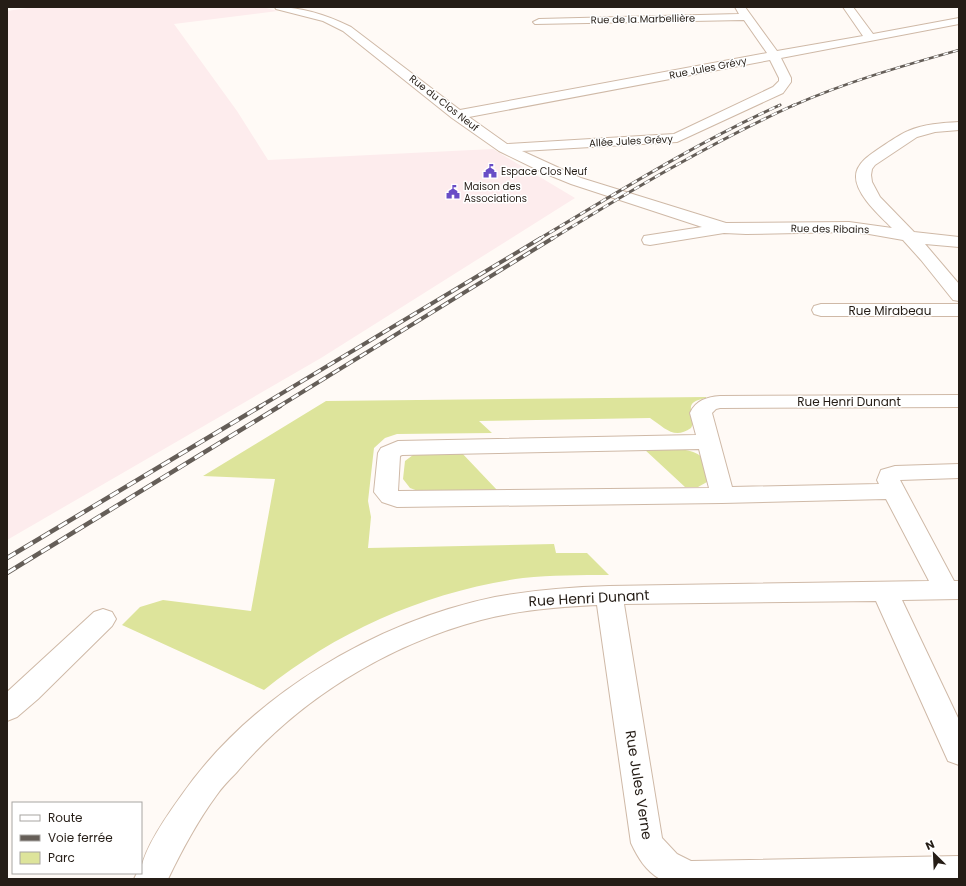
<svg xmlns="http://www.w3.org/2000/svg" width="966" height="886" font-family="Poppins,sans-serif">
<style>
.industrial{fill:#fdeced}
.green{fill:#dde49b}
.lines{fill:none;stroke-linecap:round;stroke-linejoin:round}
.minor-casing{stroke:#cfb9a7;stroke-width:2}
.minor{fill:#fff;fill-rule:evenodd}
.rail-far3-casing{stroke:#655e58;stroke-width:2.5}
.rail-far2-casing{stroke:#655e58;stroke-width:3}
.rail-far1-casing{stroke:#655e58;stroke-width:4}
.rail-casing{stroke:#655e58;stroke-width:4.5}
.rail-far3{stroke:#fff;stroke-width:1.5;stroke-dasharray:5;stroke-linecap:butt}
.rail-far2{stroke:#fff;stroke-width:2;stroke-dasharray:6;stroke-linecap:butt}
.rail-far1{stroke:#fff;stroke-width:2.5;stroke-dasharray:8;stroke-linecap:butt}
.rail{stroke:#fff;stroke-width:3;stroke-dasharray:10;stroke-linecap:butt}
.labels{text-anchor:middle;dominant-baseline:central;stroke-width:3;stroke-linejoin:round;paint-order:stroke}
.far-street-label{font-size:10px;fill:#251d16;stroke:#fff}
.far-poi-label{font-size:10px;fill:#251d16;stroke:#fff;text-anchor:start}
.street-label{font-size:12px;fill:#251d16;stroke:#fff}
.near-street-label{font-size:14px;fill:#251d16;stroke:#fff}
</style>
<rect width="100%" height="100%" fill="#fffaf6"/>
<path class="industrial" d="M34,7H262L278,11L174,24L237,111L268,160L493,149L575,198L321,358L7,540V11Z"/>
<path class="green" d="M706,397V398C678,403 699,415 691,428C674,440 665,428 650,418L479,421L492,433L397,434L385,438L374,448L368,501L371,517L368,548L554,544L556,553H587L609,575C580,575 552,575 523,578C429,591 338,630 264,690L122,625L140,607L163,600L251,611L275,479L203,476L326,401Z
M644,449C659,449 695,445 704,460C707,465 707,475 707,482L698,487H685Z
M460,451L497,490L418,491L410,488L403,479L405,461L413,455Z"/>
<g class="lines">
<g class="minor-casing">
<path id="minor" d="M275,7C302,7 327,15 351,27L460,110L767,53L744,20L535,24L533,22L539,19L739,14L735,7H745L777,51L863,36L843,7H853L873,34L959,18V24L781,58L791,78V82L783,93L677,142L522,151L581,178L726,223L849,222L892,228C880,216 855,194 856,176C856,170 860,164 864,160C870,154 900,134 908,131C924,124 942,123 959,122V130L935,132L917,137L875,165L872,169L871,175L872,182L880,197L914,232L959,237V247L925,244L959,284V301L953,300L921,260L903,240L869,234L849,232L746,234L724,233L650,245L644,244L642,240L644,236L702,227L571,184L544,173L499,151L452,118L343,31L323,21L276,9ZM770,60L779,78V81L773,87L674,134L507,144L469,117Z
M821,304H959V316H821L814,314L812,310L814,306Z
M959,395V407L720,408L716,409L712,413L732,487L879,484L877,480L881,470L895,466L959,464V478L900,480L954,581H959V599L902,600L959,720V765L948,761L876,601L624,604L662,838L677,854L691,861L959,856V879H660C646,871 638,858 631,843L597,605C558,607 519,610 481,620C387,645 299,699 236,773C229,780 222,787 216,796C197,822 182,850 168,879H134L137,873H141C141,852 168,814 181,796C251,695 375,622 495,597C533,590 571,587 609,586L929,581L886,499L722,503L397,507L382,502L374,492L378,453L381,448L398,441L696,435L690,413C696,400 707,397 720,396ZM699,449L709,488L398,491L400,456L402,455Z
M103,609L112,612L116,619L112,626L38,699L17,717L7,721V692L94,612Z"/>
</g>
<use href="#minor" class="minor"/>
<g class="rail-far3-casing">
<path id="rail-far3" d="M778,106L780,105
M792,106C846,82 902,66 959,50"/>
</g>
<g class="rail-far2-casing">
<path id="rail-far2" d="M539,239C618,192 696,143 780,105
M552,239C630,191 710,143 794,105"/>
</g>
<g class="rail-far1-casing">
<path id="rail-far1" d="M259,407L541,238
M278,407L553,238"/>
</g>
<g class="rail-casing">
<path id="rail" d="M7,558L261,406
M7,573L280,406"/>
</g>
<use href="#rail-far3" class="rail-far3"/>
<use href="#rail-far2" class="rail-far2"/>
<use href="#rail-far1" class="rail-far1"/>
<use href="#rail" class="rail"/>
</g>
<defs>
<g id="civic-bare" transform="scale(1.08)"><path d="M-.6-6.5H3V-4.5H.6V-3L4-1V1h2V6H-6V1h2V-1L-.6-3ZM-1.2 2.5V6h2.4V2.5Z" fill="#684dc6" stroke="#fff" stroke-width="2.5" paint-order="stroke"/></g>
</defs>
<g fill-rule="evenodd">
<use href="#civic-bare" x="490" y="171"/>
<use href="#civic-bare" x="453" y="192"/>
</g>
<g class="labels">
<g class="far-street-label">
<text transform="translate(643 19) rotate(-1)">Rue de la Marbellière</text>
<text transform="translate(708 68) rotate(-11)">Rue Jules Grévy</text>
<text transform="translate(444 103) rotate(38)">Rue du Clos Neuf</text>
<text transform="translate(631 141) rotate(-3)">Allée Jules Grévy</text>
<text transform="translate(830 229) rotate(1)">Rue des Ribains</text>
</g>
<g class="far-poi-label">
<text x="501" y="171">Espace Clos Neuf</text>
<text x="464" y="186">Maison des<tspan x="464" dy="12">Associations</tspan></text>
</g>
<g class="street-label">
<text x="890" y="310">Rue Mirabeau</text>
<text x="849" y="401">Rue Henri Dunant</text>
</g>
<g class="near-street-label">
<text transform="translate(589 598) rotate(-3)">Rue Henri Dunant</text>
<text transform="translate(639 785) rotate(81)">Rue Jules Verne</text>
</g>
</g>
<rect width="966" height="886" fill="none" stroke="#251d16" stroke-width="16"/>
<rect x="12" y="802" width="130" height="72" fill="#ffffff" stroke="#a8a5a2"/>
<rect x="20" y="815" width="20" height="6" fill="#ffffff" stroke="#a8a5a2"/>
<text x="48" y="822" font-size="12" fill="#251d16">Route</text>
<rect x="20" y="835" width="20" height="6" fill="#655e58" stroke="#a8a5a2"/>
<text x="48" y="842" font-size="12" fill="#251d16">Voie ferrée</text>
<rect x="20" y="852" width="20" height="12" fill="#dde49b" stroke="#a8a5a2"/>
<text x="48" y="862" font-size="12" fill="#251d16">Parc</text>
<g transform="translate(934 854) rotate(336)" stroke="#ffffff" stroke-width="3" paint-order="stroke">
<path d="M0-3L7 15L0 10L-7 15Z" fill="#251d16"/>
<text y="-6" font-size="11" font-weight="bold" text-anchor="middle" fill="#251d16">N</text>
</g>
</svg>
